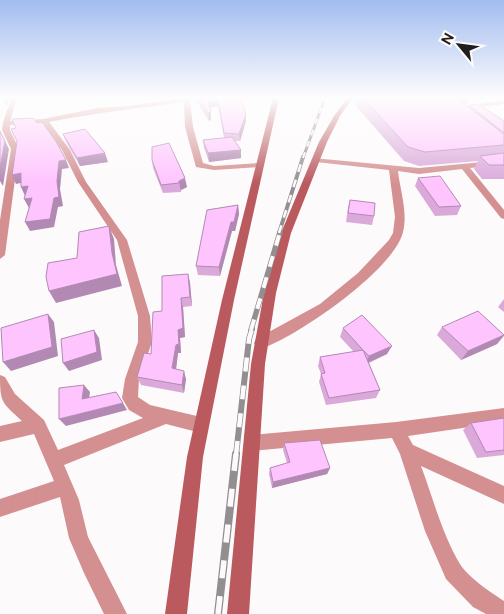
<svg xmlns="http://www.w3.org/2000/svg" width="504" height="614" font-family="'Public Sans',sans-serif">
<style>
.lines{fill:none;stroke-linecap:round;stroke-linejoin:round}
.street{fill:#d49091;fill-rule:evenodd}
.secondary{fill:#ba595e;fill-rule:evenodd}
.rail-far4-casing{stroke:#938f91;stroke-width:3}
.rail-far3-casing{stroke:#938f91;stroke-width:4}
.rail-far2-casing{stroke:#938f91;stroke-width:5.5}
.rail-far1-casing{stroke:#938f91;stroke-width:6}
.rail-casing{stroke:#938f91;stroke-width:8}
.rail-far4{stroke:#fdfafb;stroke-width:2;stroke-dasharray:6;stroke-linecap:butt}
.rail-far3{stroke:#fdfafb;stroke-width:2.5;stroke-dasharray:8;stroke-linecap:butt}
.rail-far2{stroke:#fdfafb;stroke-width:4;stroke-dasharray:11;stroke-linecap:butt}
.rail-far1{stroke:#fdfafb;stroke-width:4.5;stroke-dasharray:14;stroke-linecap:butt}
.rail{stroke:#fdfafb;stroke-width:5.5;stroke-dasharray:18;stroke-linecap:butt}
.wall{fill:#daa9da}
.shaded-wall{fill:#b289b2}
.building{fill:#fec4fe;stroke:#b289b2}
</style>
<rect width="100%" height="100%" fill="#fdfafb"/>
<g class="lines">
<path class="street" d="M11,98H17L10,121L43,119L97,108L129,106L181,98H198L190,101L193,127L203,163L214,166L259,163L263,165L259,167L214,170L196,167L185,127L184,102C139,108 94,113 49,122L70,150L86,182L127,240L150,316L152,342L139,379L138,397L150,405L201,417L207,420L209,425L207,430L201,433L166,424L64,465L79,500L88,537L127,614H104L84,573L69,538L60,497L0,517V499L54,481L34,434L0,442V426L22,421C2,402 0,404 0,375L5,377L15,394L44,420L58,450L143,418L129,410L122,398L125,379L138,342V316L117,240L78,182L62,150L42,123L10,125V130L19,149L5,255L0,259V220L11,149L2,130L3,123Z
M504,100V104L464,109L461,107Z
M313,158L419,168L504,160V164L470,168L504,210V219L501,218L462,169L419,174L398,171C400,190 408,212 403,232C394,270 298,336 261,349L256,347L254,343L256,339L320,304L358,273L389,240L393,233L395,217L389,170L316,162H313Z
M504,408V422L408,436L413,445L504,486V504L421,466C433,498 442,534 460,564C468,577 490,592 504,601V614H486L473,607L446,579L425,531L400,454L392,438L252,451L246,449L244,443L246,437L252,435L396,422Z"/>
<path class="secondary" d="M273,98H279L234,300L203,457L187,614H165L187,457L222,300Z
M347,98H353L340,116L327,142L291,233L276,293L265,364L249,614H227L251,364L264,293L281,233L319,142L334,116Z"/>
<g class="rail-far4-casing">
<path id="rail-far4" d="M303,158L325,98"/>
</g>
<g class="rail-far3-casing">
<path id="rail-far3" d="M279,233L303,157"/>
</g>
<g class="rail-far2-casing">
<path id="rail-far2" d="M251,330L280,232"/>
</g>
<g class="rail-far1-casing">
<path id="rail-far1" d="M236,455L249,339L252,329"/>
</g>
<g class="rail-casing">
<path id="rail" d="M218,614L236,454"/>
</g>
<use href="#rail-far4" class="rail-far4"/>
<use href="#rail-far3" class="rail-far3"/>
<use href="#rail-far2" class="rail-far2"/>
<use href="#rail-far1" class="rail-far1"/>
<use href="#rail" class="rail"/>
</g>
<path class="wall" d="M196,98H241L246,114V121L240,141H235L241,158L209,162L204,148L203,140L224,138L218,106L210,107L211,119L209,121L196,101Z
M358,98H469L467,104H464L468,107L469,105L504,121V179H482L474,169L478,161L419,166L404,161L356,106Z
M63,134L108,162L80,166L66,142Z
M152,160L187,187L181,190V192L163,193L153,168Z
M418,178L461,206L457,215L435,216L415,186Z
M350,200L374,216L372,225L346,222L348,208Z
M238,205L239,214L235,231H232L220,276L198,275L196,266Z
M188,274L190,283L192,306L183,307L185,337L180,338L181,353H178L176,369L186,379L184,393L141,385L137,377L151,354L162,311Z
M504,299V312L498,307Z
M442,327L504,335V336L497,344L461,360L437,335Z
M343,328L387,354L369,363L380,390L376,398L326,405L319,382L321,374L318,366L320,357L354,352L340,337Z
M504,418V455L477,458L463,430L471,423Z
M284,443L330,468L327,474L272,488L269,474L270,468L287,463L283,450Z"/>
<path class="shaded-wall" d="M4,98H9L7,106L4,100Z
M461,98H469L467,104L459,105Z
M218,99V106L208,108V101Z
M211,112V119L209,121L208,113Z
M246,114V121L240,141L239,134Z
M0,131L9,149L3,186L0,181Z
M241,150V158L209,162L208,153Z
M105,153L108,162L80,166L77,158Z
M66,160L69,168L62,169L60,189L63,206L58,207L54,227L30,231L25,222L59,161Z
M21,173L25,182L16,184L12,175Z
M185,178L187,187L181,190V192L179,181Z
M28,186L25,196L21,187Z
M32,198L29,208L24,199Z
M238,205L239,214L235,231H232L220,276L219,267L231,222Z
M109,226L114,239L116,265L122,286L56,303L49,291L112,253Z
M188,274L190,283L192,306L190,297Z
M181,298L183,307L185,337L180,338L181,353H178L175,377L172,368Z
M48,314L54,322L58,356L11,371L3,362Z
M94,330L99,338L102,360L69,371L63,363Z
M504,335L497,344L461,360L468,351Z
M392,346L387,354L365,364L369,356Z
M184,371L186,379L184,393L182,385Z
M84,385L90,392L88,406L82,399Z
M123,403L127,410L66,426L59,419Z
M330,468L327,474L272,488L273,482Z"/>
<path class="building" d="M198,98H241L246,114L239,134L224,133L218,99L208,101L211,112L208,113Z
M363,98H456L504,134V145L425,152L408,147Z
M478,104L504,121V133L469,105Z
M33,118L37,123L42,122L57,143L66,160L59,161L57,181L59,197L54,198L50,219L25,222L32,198L24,199L28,186L21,187V173L12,175L17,141L11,129L16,128L12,119Z
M85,129L105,153L77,158L63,134Z
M0,131L5,141L0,168Z
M232,137L241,150L208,153L203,140Z
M169,143L185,178L179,181V183L161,185L152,160V147Z
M504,153V165H489L480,156Z
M440,176L461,206L439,207L418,178Z
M350,200L375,203L374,216L348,213Z
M238,205L234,222H231L219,267L196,266L207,210Z
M109,226L112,253L117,274L49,291L46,277L48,263L77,258L79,232Z
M188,274L190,297L181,298L183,328L178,330L179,344L176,345L172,368L184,371L182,385L137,377L144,353L151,354L153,312L162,311V276Z
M478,311L504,335L468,351L442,327Z
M48,314L52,347L3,362L1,328Z
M362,315L392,346L369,356L363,350L380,390L329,398L321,374L325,373L320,357L363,350L343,328Z
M94,330L97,352L63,363L61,339Z
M84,385L82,399L116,392L123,403L59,419V388Z
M504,418V450L486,452L471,423Z
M320,440L330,468L273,482L270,468L290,462L284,443Z"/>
<linearGradient id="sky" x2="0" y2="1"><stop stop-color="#a2bcf0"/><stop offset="0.53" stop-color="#fefdfd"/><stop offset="1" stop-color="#fefdfd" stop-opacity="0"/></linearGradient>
<rect width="504" height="184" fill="url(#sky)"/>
<g transform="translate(459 45) rotate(299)" stroke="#fdfafb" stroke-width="4" paint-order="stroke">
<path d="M0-4L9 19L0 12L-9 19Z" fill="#221d1f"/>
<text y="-8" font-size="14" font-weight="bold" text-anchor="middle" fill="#221d1f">N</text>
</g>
</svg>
